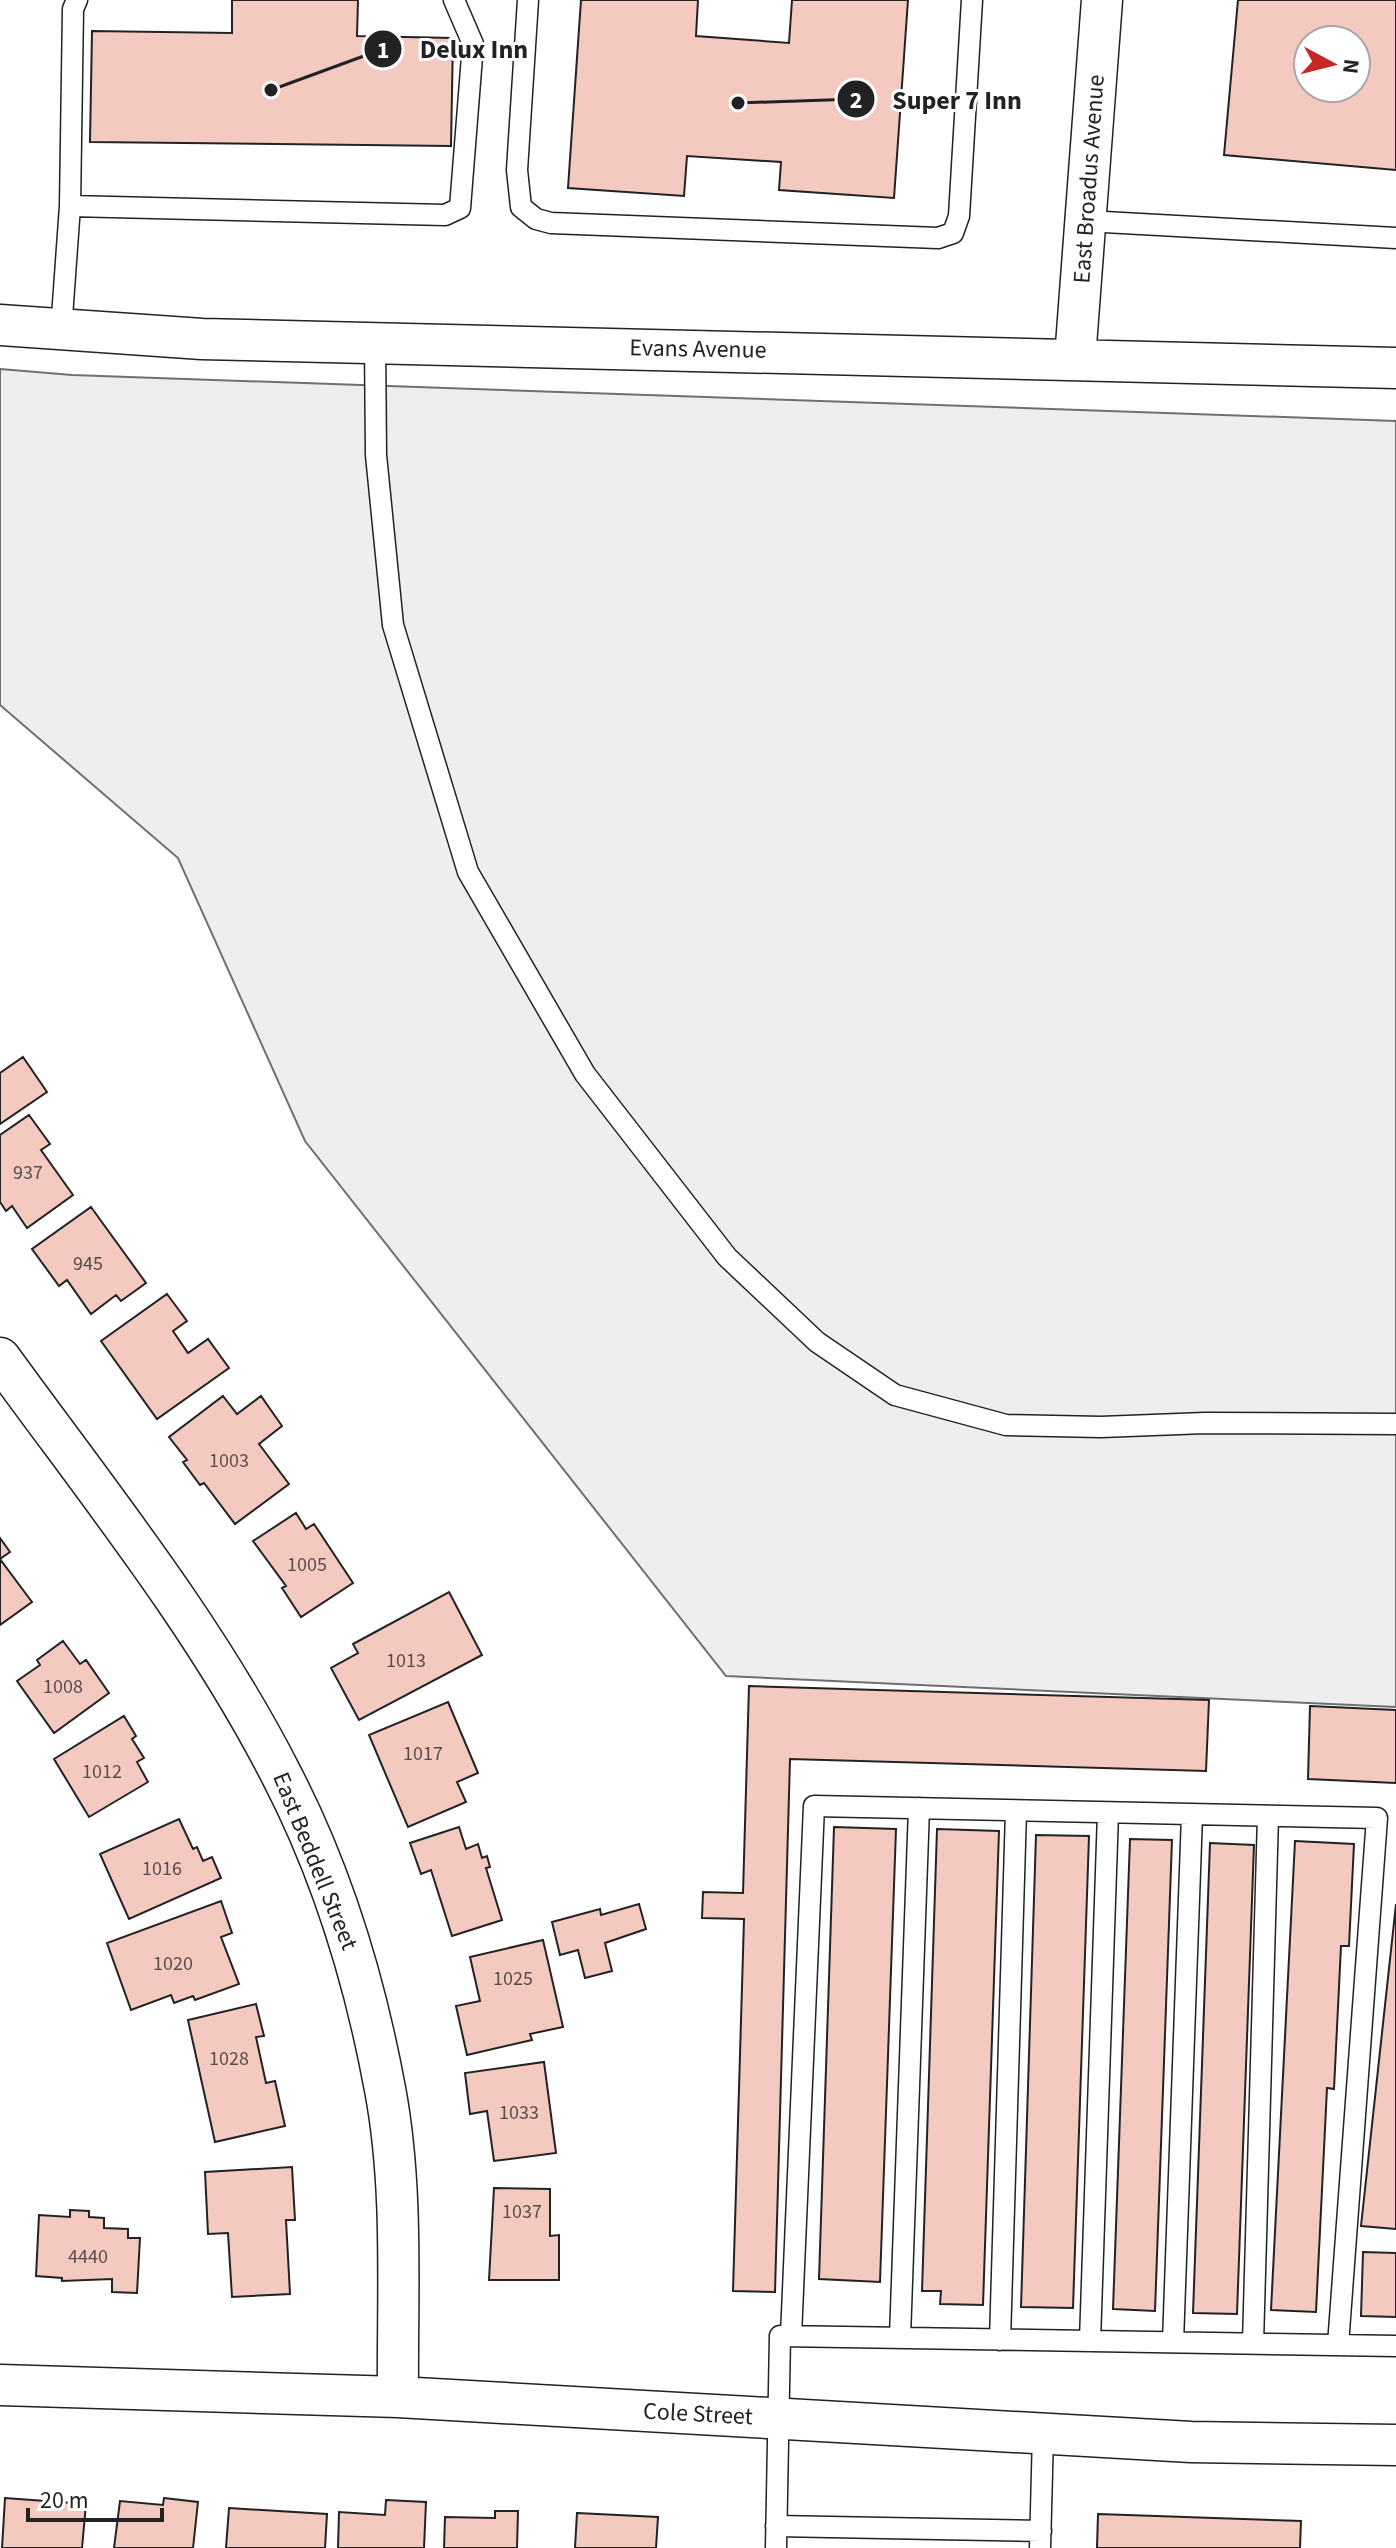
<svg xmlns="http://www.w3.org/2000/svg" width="1396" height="2548" font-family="'Source Sans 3',sans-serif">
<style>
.green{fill:#eee;stroke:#6f6f6f;stroke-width:2}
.building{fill:#f3c9c0;stroke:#222;stroke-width:2;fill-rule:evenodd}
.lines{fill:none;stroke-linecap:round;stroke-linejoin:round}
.service-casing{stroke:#222;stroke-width:23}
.minor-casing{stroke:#222;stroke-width:43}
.service{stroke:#fff;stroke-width:20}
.minor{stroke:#fff;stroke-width:40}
.labels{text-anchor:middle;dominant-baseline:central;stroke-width:6;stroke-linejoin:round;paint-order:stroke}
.number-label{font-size:20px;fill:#564c4a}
.street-label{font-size:24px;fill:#222;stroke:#fff}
.leader{fill:none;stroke:#222;stroke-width:3}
.callout-dot{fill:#222;stroke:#fff;stroke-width:3}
.mark-label{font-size:24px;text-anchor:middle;font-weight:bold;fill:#fff}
.callout-label{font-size:26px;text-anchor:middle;font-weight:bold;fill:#222;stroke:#fff;stroke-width:6;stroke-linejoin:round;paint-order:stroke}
</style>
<rect width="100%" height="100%" fill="#fff"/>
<path class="green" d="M0,369L72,375L1396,421V1707L726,1676L305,1141L178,858L0,705Z"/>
<path class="building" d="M232,0H358L357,36L453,38L451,146L90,142L92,31L232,33Z
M581,0H698L696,36L789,43L792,0H908L894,198L779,190L781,162L687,156L684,196L568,188Z
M1238,0H1396V170L1224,155ZM1308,40H1356V88H1308Z
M23,1057L47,1092L0,1124V1073Z
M29,1115L50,1144L41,1150L73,1195L27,1228L12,1206L6,1211L0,1202V1135Z
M91,1207L146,1283L121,1301L116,1295L91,1314L67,1280L59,1286L32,1249Z
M167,1294L187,1321L173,1331L188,1353L208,1339L229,1368L157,1419L101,1341Z
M223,1396L237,1414L261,1396L282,1426L259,1444L289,1484L235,1524L204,1483L200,1485L183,1462L187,1460L169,1437Z
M296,1513L306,1529L314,1524L353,1583L301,1617L282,1588L286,1586L253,1541Z
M0,1538L10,1552L0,1559L32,1602L0,1625Z
M449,1592L482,1655L359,1720L331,1668L358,1653L353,1644Z
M63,1641L80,1664L86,1660L109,1693L54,1733L17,1681L40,1665L37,1660Z
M749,1686L1209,1700L1206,1771L790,1759L775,2292L733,2291L744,1919L702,1918L703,1892L743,1893Z
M448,1702L478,1773L457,1782L466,1802L408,1827L369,1735Z
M1310,1706L1396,1710V1783L1308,1779Z
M124,1716L136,1736L132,1739L144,1758L137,1762L148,1782L89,1817L54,1759Z
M179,1819L193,1849L197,1847L203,1861L212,1857L221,1878L129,1919L100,1854Z
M459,1827L466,1849L478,1844L482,1858L487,1856L490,1867L486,1868L502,1920L452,1936L431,1870L421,1874L410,1843Z
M834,1827L896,1829L880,2282L819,2279Z
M937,1829L999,1831L983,2305L940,2304L941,2291H922Z
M1036,1835L1089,1836L1073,2308L1021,2307Z
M1130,1839L1172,1840L1155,2311L1113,2309Z
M1295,1841L1354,1844L1349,1946H1341L1334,2089L1327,2088L1316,2312L1271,2310Z
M1210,1843L1254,1845L1237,2314L1193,2313Z
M221,1901L232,1933L221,1937L239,1984L195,2000L193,1996L174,2003L171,1995L131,2010L107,1943Z
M639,1904L646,1929L605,1943L612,1971L585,1978L578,1950L560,1955L552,1922L600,1909L601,1915Z
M1396,1904V2229L1361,2226Z
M543,1940L563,2027L530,2034L532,2040L467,2055L456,2006L480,2001L470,1957Z
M256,2004L264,2036L256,2037L266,2083L275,2081L285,2126L215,2142L188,2020Z
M544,2062L556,2153L494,2161L487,2111L470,2114L465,2073Z
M292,2167L295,2220H286L290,2294L232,2297L228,2233L208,2234L205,2172Z
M494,2188L550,2189V2236L559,2235V2280H489Z
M70,2210L89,2211V2217L104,2218V2228L128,2229V2238H140L137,2293L112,2292V2279L62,2281V2278L36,2276L39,2215L70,2217Z
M1363,2252L1396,2253V2317L1361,2316Z
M5,2498L86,2504L82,2548H2Z
M164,2498L198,2502L193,2548H114L120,2501L163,2505Z
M386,2500L426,2502L424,2548H338L339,2512L385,2515Z
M229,2508L327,2514L325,2548H226Z
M495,2511H518L517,2548H444L445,2517L495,2518Z
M577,2513L658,2517L656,2548H575Z
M1098,2514L1301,2521L1300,2548H1097Z"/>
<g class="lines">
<g class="service-casing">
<path id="service" d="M528,0L517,170L521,207L536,219L551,223L938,238L953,233L959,216L972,0
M70,206L73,9L77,0
M1086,221L1396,238
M61,331L70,206L445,215L460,208L473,44L454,0
M375,341L376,455L393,625L468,872L585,1074L727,1257L817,1342L895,1395L1006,1425L1101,1427L1205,1423L1396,1424
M791,2336L814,1806L1377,1818L1338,2345
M900,2337L919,1808
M1000,2340L1016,1811
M1090,2341L1108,1813
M1173,2342L1192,1815
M1253,2343L1268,1816
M776,2526L1041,2531
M776,2548L780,2336L1396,2346
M1040,2548L1043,2434"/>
</g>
<g class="minor-casing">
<path id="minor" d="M0,325L202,339L1396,368
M1075,359L1102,0
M0,1358C98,1493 205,1625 281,1774C332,1872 365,1981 385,2089C404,2189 397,2296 398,2397
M0,2385L398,2397L1191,2442L1396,2445"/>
</g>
<use href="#service" class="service"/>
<use href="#minor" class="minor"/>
</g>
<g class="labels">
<g class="number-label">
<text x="28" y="1173">937</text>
<text x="88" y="1264">945</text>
<text x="229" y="1461">1003</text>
<text x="307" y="1565">1005</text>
<text x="406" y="1661">1013</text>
<text x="63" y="1687">1008</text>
<text x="423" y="1754">1017</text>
<text x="102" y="1772">1012</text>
<text x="162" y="1869">1016</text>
<text x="173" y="1964">1020</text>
<text x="513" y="1979">1025</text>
<text x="229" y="2059">1028</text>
<text x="519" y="2113">1033</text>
<text x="522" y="2212">1037</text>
<text x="88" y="2257">4440</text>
</g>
<g class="street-label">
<text transform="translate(1089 179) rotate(-86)">East Broadus Avenue</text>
<text transform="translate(698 349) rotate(1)">Evans Avenue</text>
<text transform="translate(315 1861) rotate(68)">East Beddell Street</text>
<text transform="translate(698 2414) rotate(3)">Cole Street</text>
</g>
</g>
<path class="leader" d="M271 90L383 49M738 103L856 99"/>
<g class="callout-dot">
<circle cx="271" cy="90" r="8"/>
<circle cx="738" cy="103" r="8"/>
<circle cx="383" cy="49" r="20"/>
<circle cx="856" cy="99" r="20"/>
</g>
<g class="mark-label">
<text x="383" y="58">1</text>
<text x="856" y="108">2</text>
</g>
<g class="callout-label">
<text x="474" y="58">Delux Inn</text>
<text x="957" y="109">Super 7 Inn</text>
</g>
<g transform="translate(1332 64) rotate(97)"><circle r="38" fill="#ffffff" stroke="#a7a7a7" stroke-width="2"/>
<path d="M0-6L14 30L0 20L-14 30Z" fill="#c62828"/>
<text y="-12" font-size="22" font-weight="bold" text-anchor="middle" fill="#222222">N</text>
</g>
<path d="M28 2508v12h134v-12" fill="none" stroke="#222222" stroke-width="4"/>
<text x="40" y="2508" font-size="24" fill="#222222" stroke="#ffffff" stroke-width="6" paint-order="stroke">20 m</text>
</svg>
